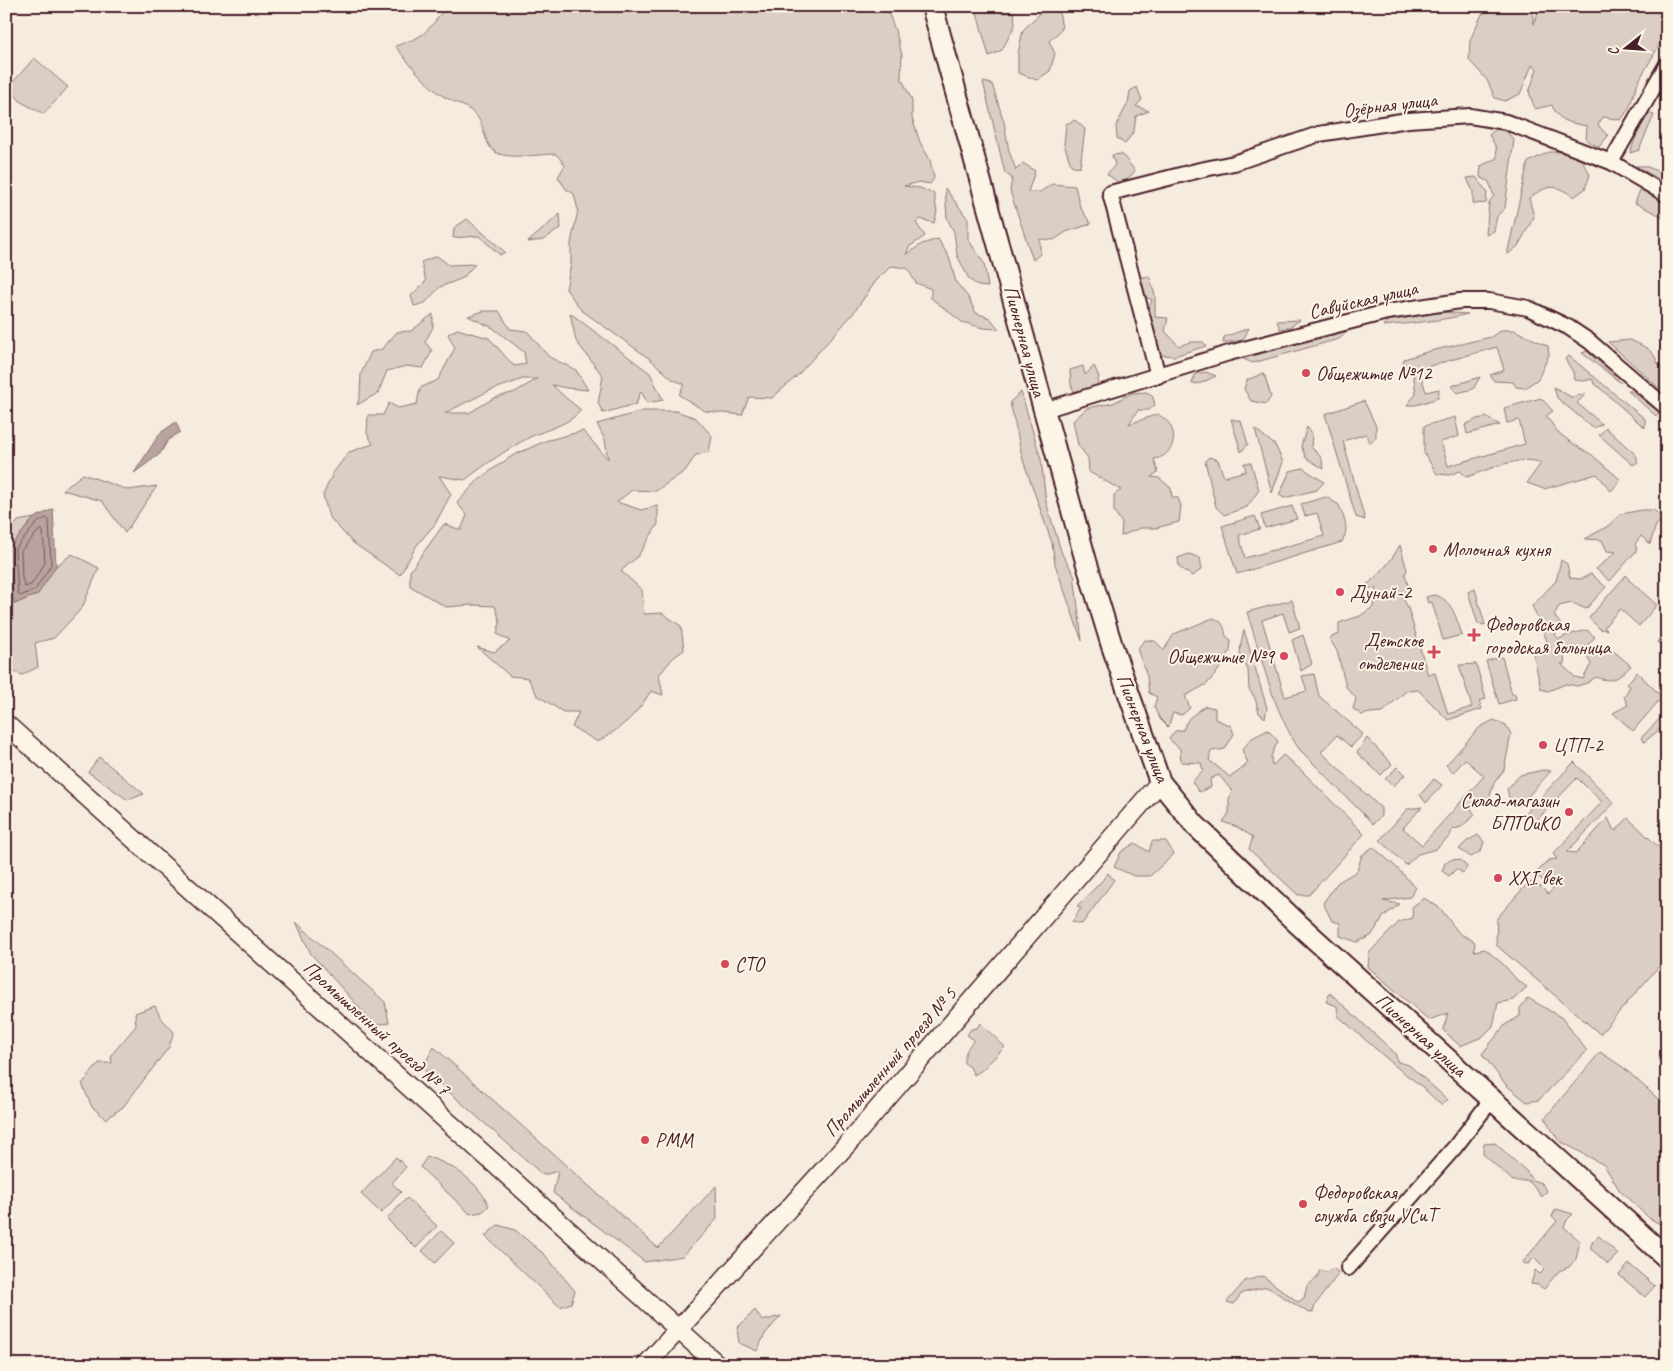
<svg xmlns="http://www.w3.org/2000/svg" width="1673" height="1371" font-family="Caveat,sans-serif">
<style>
.green{fill:#dbcec4;stroke:#927678;fill-rule:evenodd}
.water{fill:#b8a39e;stroke:#8c6e70}
.lines{fill:none;stroke-linecap:round;stroke-linejoin:round}
.shore{stroke:#765459;stroke-width:1}
.minor-casing{stroke:#4a1f2b;stroke-width:18}
.tertiary-casing{stroke:#4a1f2b;stroke-width:21}
.secondary-casing{stroke:#4a1f2b;stroke-width:24}
.minor{stroke:#fcf5e5;stroke-width:14}
.tertiary{stroke:#fcf5e5;stroke-width:18}
.secondary{stroke:#fcf5e5;stroke-width:20}
.poi-dot{fill:#d1495b;stroke:#fcf5e5;stroke-width:2}
.labels{text-anchor:middle;dominant-baseline:central;stroke-width:4;stroke-linejoin:round;paint-order:stroke}
.street-label{font-size:20px;fill:#4a1f2b;stroke:#fcf5e5}
.poi-label{font-size:20px;fill:#4a1f2b;stroke:#fcf5e5;text-anchor:start}
</style>
<rect width="100%" height="100%" fill="#f5ecde"/>
<filter id="ink" filterUnits="userSpaceOnUse"><feTurbulence type="fractalNoise" baseFrequency=".02" numOctaves="2"/><feDisplacementMap in="SourceGraphic" scale="10" xChannelSelector="R" yChannelSelector="G"/><feConvolveMatrix kernelMatrix="1 2 1 2 8 2 1 2 1" color-interpolation-filters="sRGB"/></filter>
<g filter="url(#ink)">
<path class="green" d="M446,6H886L896,33L902,55L901,77L912,101V118L920,142L930,160L934,178L930,184L919,182L904,186L920,188L934,194L937,212L934,223L920,219L916,223L925,236L909,247L906,255L922,244L938,239L949,257L956,282L968,297L976,313L990,318L999,329L983,328L962,322L931,298V289L916,283L907,268L891,266L876,281L852,315L796,377L772,398L749,397L742,415L705,411L679,395L684,384L672,379L650,359L581,310L566,289L571,264V243L578,210L574,194L566,189L558,177L565,165L556,154C540,154 507,160 495,152C484,144 485,128 478,118C471,107 453,102 443,96C426,85 408,62 395,46C426,37 428,31 446,6Z
M975,6H1003L1004,13L1014,12L1015,25L1002,50L989,56Z
M1047,6L1059,10L1062,29L1049,41L1055,54L1050,71L1037,80L1018,73V53L1023,30Z
M1497,6H1525L1532,12L1534,24L1540,6H1667V32L1638,82L1629,108L1621,120L1603,117L1598,125L1608,136L1599,147L1586,140L1587,126C1571,123 1558,122 1552,105L1535,109L1529,92L1537,69L1532,65L1520,94L1505,101L1495,98L1487,80L1469,60L1470,40L1482,14Z
M34,58L68,87L44,114L21,102L9,87Z
M983,82L992,84L1004,122L1009,151L1016,170L1023,163L1035,171L1028,192H1040L1052,184L1075,186L1080,207L1091,224L1066,232L1054,240L1040,239V254L1033,260L1010,191L1012,178L1005,173Z
M1137,87L1142,100L1136,106L1149,111L1136,116L1134,131L1125,144L1117,138L1116,126L1128,103L1130,91Z
M1648,113L1654,115L1639,150L1630,153L1638,131Z
M1075,120L1085,129L1080,168L1071,165L1064,144L1066,124Z
M1496,129L1506,131L1514,140L1505,208L1497,216L1494,231L1486,235L1489,202L1494,196L1489,182L1480,177L1481,166L1497,158L1496,147L1489,135Z
M1549,152C1572,151 1580,153 1590,175L1585,189L1574,197C1554,183 1548,185 1529,198L1534,217L1518,246L1507,255L1528,162Z
M1122,154L1135,171L1128,179L1119,183L1107,174L1115,165L1112,155Z
M1636,166H1645L1667,175V184Z
M1476,177L1487,192L1486,203L1473,204V192L1467,178Z
M1641,187L1667,203V219L1635,203Z
M945,188L968,219V239L984,263L988,287L978,286L969,279L957,255L954,232L947,218Z
M560,214L561,228L543,240L528,242Z
M467,219L505,252L500,255L479,236L453,238L454,228Z
M437,256L449,265L475,264L463,278L440,287L425,303L414,306L411,296L426,281L421,262Z
M1149,276L1155,295V317L1168,318L1165,331L1179,346L1190,342H1203L1206,346L1174,356L1161,355L1147,313L1152,300L1143,296L1138,278Z
M484,311H499L510,329L527,331L549,357L576,370L588,390L566,388L552,385L566,398L581,410C569,425 547,429 530,437C507,449 486,464 465,480L439,476L451,494L435,524L417,545L400,575L353,543L329,517L323,495L333,473L349,452L373,444L367,433L368,415H383L389,403L398,408L417,404L420,388L438,380L455,348L448,334L457,329L489,338L514,366L526,364L524,352L493,328L468,316ZM523,379H537L515,392L494,398L469,413H445L489,391Z
M1440,312L1468,314C1441,321 1412,323 1383,326L1387,321Z
M570,313L650,373L663,400L647,403L641,391L636,404L603,413L598,403L603,376L576,341Z
M433,314V327L425,342L432,351L423,368L406,366L387,371L378,393L357,405L360,395L361,374L371,352L382,349L397,332L411,331Z
M1300,320L1290,327L1280,329L1277,321Z
M1249,328L1243,340L1223,343L1224,337Z
M1501,330H1514L1548,346L1549,355L1538,379L1525,388L1516,387L1513,382L1494,381L1490,375L1504,370L1497,347L1419,369L1426,392L1439,389L1438,398L1416,405H1407L1416,394L1413,371L1402,367L1404,359L1430,351L1491,337Z
M1348,331L1339,339L1253,363L1241,358L1260,351Z
M1630,340C1643,346 1654,349 1658,364L1667,369V384L1660,389L1608,342Z
M1587,351L1621,383L1582,353Z
M1569,356L1645,419V428L1594,383L1592,379L1584,381L1574,380L1573,372L1565,359Z
M1083,366L1085,375L1094,366L1099,377L1097,385L1075,394L1071,385L1070,370Z
M1206,372L1216,376L1201,383L1192,384L1195,374Z
M1264,373L1271,397L1266,404L1251,401L1244,389L1247,380Z
M1480,377L1473,389L1457,393L1451,386Z
M1554,387L1571,397L1586,394L1577,403L1602,424L1593,428L1557,398Z
M1628,391H1632L1659,412L1656,416Z
M1021,392L1041,459L1046,502L1062,554L1074,574L1082,641L1055,564L1052,543L1023,460L1010,402Z
M1146,392L1152,395L1155,405L1149,410H1138L1129,424L1158,414C1162,417 1168,421 1170,425C1179,440 1170,457 1154,459L1158,472L1151,477L1159,478L1171,488L1172,497L1178,498L1181,506L1179,522L1156,528H1140L1121,536L1122,523L1114,511V495L1121,490L1089,472L1088,458L1078,445L1073,421L1087,408L1113,403L1132,393Z
M1541,398L1553,411L1546,416L1558,432L1569,441L1592,455L1621,480L1611,491L1597,474L1544,489L1527,483L1541,463C1522,454 1487,470 1467,477L1460,471L1449,475L1437,474L1424,453V426L1455,417L1459,436L1441,442L1448,466L1525,444L1519,420L1507,423L1504,408Z
M1364,401L1376,426V438L1369,443L1366,434L1343,441L1365,520L1356,517L1325,414Z
M643,411H676L696,418L712,436L709,452L696,455L685,471L656,491L632,490L617,502L641,510L658,506V524L638,556L621,571L642,590L644,614L662,613L681,626L684,650L673,658L659,675L663,695L651,691C634,718 624,725 598,742L572,727L579,712H563L537,695L528,678L510,676L477,647L494,652L510,641L497,634L500,622L495,606L472,605L446,607L410,586V571L444,524L461,530L467,515L457,503L480,478L512,456L545,441L583,431L608,459L605,440L597,424Z
M1486,417L1500,425L1467,434L1465,425L1477,419Z
M1231,419L1241,421L1248,444L1241,452Z
M1307,427L1312,433L1311,447L1321,457L1324,469L1306,458L1301,446Z
M1606,428L1636,455L1638,462L1633,465L1599,435Z
M1255,429L1275,445L1283,462L1272,493Z
M1209,457L1218,460L1224,477L1246,471L1244,463H1251L1259,490L1247,507L1224,515L1216,507L1205,461Z
M1303,468L1324,482L1317,490L1284,498L1279,495L1290,471Z
M83,474L128,490L157,486L125,533L102,501L63,490Z
M1326,497L1339,505C1344,519 1350,528 1342,542L1237,574L1222,526L1255,516L1260,529L1239,535L1245,558L1324,536L1317,513L1305,516L1301,504Z
M1292,506L1297,519L1265,528L1261,515Z
M1642,510H1654L1664,519L1656,525L1650,544L1641,536L1635,544L1637,550L1610,581L1596,569L1616,552L1607,551L1602,540L1585,539L1608,526L1621,514Z
M34,518L10,547L11,579L15,604L38,594L56,566L72,554L99,568L82,608L54,638L35,643L38,667L22,675L6,669V535L18,521Z
M1400,545L1407,570L1405,574L1409,589L1402,596L1408,608L1428,675L1435,673L1448,714L1472,707L1459,665L1476,664L1486,699L1479,701L1482,709L1448,720L1418,690L1406,691L1383,712L1370,713L1362,715L1353,709L1356,698L1346,687L1337,651L1329,638L1339,634V623L1360,616L1373,607L1376,589L1364,587C1379,575 1391,562 1400,545Z
M1189,554L1200,558L1202,569L1192,576L1179,567L1178,558Z
M1561,560L1567,564L1570,578L1581,579L1591,574L1606,587L1586,609L1572,603L1559,606L1554,615L1561,625L1555,635L1559,639C1568,634 1577,633 1587,630L1595,637L1586,647L1575,648L1565,652L1564,664H1561L1575,677L1583,679L1591,664L1587,657L1597,645L1609,647L1631,666C1619,677 1613,684 1596,677L1587,683L1577,686L1566,684L1548,691L1541,689L1533,653L1545,654C1545,654 1548,647 1548,647C1549,642 1535,613 1532,606L1556,581Z
M1626,575L1629,580L1657,605L1639,626L1620,609L1604,627L1607,630L1600,629L1589,618Z
M1475,589L1485,625L1478,624L1468,592Z
M1434,595C1452,598 1457,620 1462,635L1443,640L1432,602L1428,603L1426,597Z
M1292,600L1300,628L1289,632L1283,613L1262,620L1285,697L1307,691L1302,676L1314,674L1319,696L1363,734L1351,747L1337,735L1321,752L1381,808V816L1373,824L1299,749C1272,708 1262,658 1247,612Z
M1213,618C1223,621 1224,626 1226,636L1231,640L1230,651L1218,671L1207,684L1185,696L1190,708L1182,715L1173,713L1168,727L1160,719L1154,707L1157,697L1149,693L1147,676L1137,649L1145,640L1155,641L1164,650L1174,634Z
M1244,630L1267,708L1265,718L1259,713L1255,698L1249,689L1248,670L1240,654L1241,642Z
M1667,631V651L1657,642Z
M1303,635L1312,664L1301,671L1292,640Z
M1502,657L1512,694H1515L1516,699L1499,704L1486,661Z
M1637,672L1662,697L1633,731L1613,713L1628,705L1624,697L1630,686L1627,684Z
M1205,706L1215,708V719L1231,726L1234,734L1225,749L1211,751L1209,760L1230,777L1238,772L1248,763L1242,750L1252,738L1268,730L1278,741L1271,756L1272,766L1283,755L1303,772L1364,834L1309,895H1298L1249,849L1253,837L1237,827L1223,822L1229,813V799L1232,791L1219,775L1210,779L1211,787L1199,792L1192,782L1203,770L1201,763L1181,762L1180,749L1169,739L1175,731L1183,730L1189,718Z
M1667,711V732L1659,730L1644,742L1641,738Z
M1494,720L1506,725L1511,734L1504,770L1494,783L1489,799L1470,807L1475,815L1461,827L1452,830L1450,836L1436,849L1418,854L1406,865L1380,840L1407,809L1422,807L1403,828L1422,845L1484,776L1465,759L1453,773L1446,765L1480,727Z
M1367,738L1392,764L1381,775L1357,753Z
M99,757L144,794L128,800L88,772Z
M1574,762L1614,803L1567,852L1576,853L1608,818L1613,829L1616,831L1628,818L1667,855V957L1600,1034L1496,945L1497,918L1527,884L1535,881L1548,894L1553,889L1535,874L1549,860L1557,859L1553,854L1602,802L1577,778L1535,822L1524,815Z
M1397,767L1405,775L1393,786L1385,779Z
M1543,770L1551,771L1520,805H1511L1507,789L1520,775Z
M1434,779L1442,785L1426,803L1420,795Z
M1478,835L1484,842L1481,851L1471,857L1459,849L1467,841Z
M1152,841H1166L1174,854L1150,876H1134L1114,867L1121,852L1135,843L1149,852Z
M1373,847L1395,866L1416,888L1410,897L1383,901L1400,904L1384,916L1371,936L1357,942L1340,936V923L1332,921L1323,903L1337,883L1357,871L1362,855Z
M1453,859L1461,860L1467,867L1463,873L1456,869L1449,876L1442,871L1445,863Z
M1108,873L1114,880L1082,924L1072,922L1081,908L1077,906L1100,883Z
M1424,898L1440,908L1459,933L1475,942L1474,951L1485,949L1503,964L1517,980L1527,987L1513,1000L1498,1003L1493,1026L1482,1037L1460,1046L1443,1030L1448,1013L1429,1020L1368,967L1369,953L1399,922L1413,918L1412,907Z
M296,922L385,1002L389,1023L375,1025L311,954Z
M1330,993L1395,1053L1398,1062L1409,1065L1448,1100L1442,1106L1420,1085L1400,1070L1338,1016L1337,1006L1326,1002Z
M1528,998L1562,1018L1587,1051L1539,1100L1527,1102L1506,1085L1482,1054L1505,1025L1520,1016V1008Z
M155,1006L161,1018L174,1032L169,1047L123,1107L106,1119L92,1107L82,1084L99,1063H112L111,1055L136,1026L135,1013Z
M980,1023L1005,1047L982,1070L974,1075L970,1067L964,1063C964,1053 968,1047 974,1040L967,1035L971,1029L977,1028Z
M434,1047L658,1248L716,1186L717,1219L683,1256L645,1262L553,1193L558,1171L543,1175L422,1068Z
M1600,1052L1624,1068L1667,1107V1228L1649,1218L1620,1191L1604,1165L1558,1140L1545,1118Z
M1495,1143L1527,1172L1532,1180L1541,1183L1547,1191L1542,1197L1529,1181H1513L1483,1154L1484,1144Z
M396,1157L406,1167L392,1183L401,1192L381,1213L361,1194Z
M427,1157C451,1163 479,1182 489,1206L482,1212L470,1214L420,1167Z
M407,1198L437,1226L416,1248L387,1219Z
M1556,1209L1573,1214L1567,1220L1564,1227L1580,1241L1576,1259L1569,1267L1559,1271L1544,1289L1538,1285L1531,1284L1535,1270L1540,1274L1545,1269L1534,1258L1528,1264L1522,1263L1557,1221L1552,1216Z
M498,1225L515,1230L545,1255L575,1291L571,1303L560,1307L485,1236Z
M441,1231L454,1243L435,1263L422,1251Z
M1599,1236L1618,1254L1608,1264L1590,1248L1593,1241Z
M1629,1264L1655,1286L1645,1297L1619,1275Z
M1333,1268L1339,1273L1315,1305L1313,1312L1309,1313L1267,1287L1242,1293L1234,1304L1227,1302L1245,1281L1263,1276L1298,1302L1304,1298L1307,1286L1317,1278L1320,1270L1327,1272Z
M755,1310L762,1321L781,1316L765,1334L757,1351L739,1343L737,1328Z"/>
<path class="water" d="M176,422L180,432L168,440L160,454L134,473L160,433Z
M53,509L56,566L38,594L14,604L11,579L10,547L34,518Z"/>
<g class="lines">
<path class="shore" d="M46,518L49,520L51,565L35,590L20,596L18,594L15,549L37,523Z
M41,529L43,531L45,563L31,585L25,587L22,578L21,551Z"/>
<g class="minor-casing">
<path id="minor" d="M1611,162L1667,64
M1158,376L1110,193L1200,170L1234,163L1319,134L1408,120L1470,116L1506,122L1611,162L1667,195
M1044,410L1229,353L1267,343L1387,312L1460,301H1489L1528,308L1568,327L1589,341L1667,408
M1348,1268L1455,1147L1492,1099"/>
</g>
<g class="tertiary-casing">
<path id="tertiary" d="M6,724L718,1365
M646,1365L851,1140L1160,782"/>
</g>
<g class="secondary-casing">
<path id="secondary" d="M932,6L1086,561L1112,646L1160,782L1195,825L1297,923L1667,1258"/>
</g>
<use href="#minor" class="minor"/>
<use href="#tertiary" class="tertiary"/>
<use href="#secondary" class="secondary"/>
</g>
</g>
<g class="poi-dot">
<circle cx="1306" cy="373" r="5"/>
<circle cx="1433" cy="549" r="5"/>
<circle cx="1340" cy="592" r="5"/>
<path d="M1471.5 627.5h5v5h5v5h-5v5h-5v-5h-5v-5h5z"/>
<path d="M1431.5 644.5h5v5h5v5h-5v5h-5v-5h-5v-5h5z"/>
<circle cx="1284" cy="656" r="5"/>
<circle cx="1543" cy="745" r="5"/>
<circle cx="1569" cy="812" r="5"/>
<circle cx="1498" cy="878" r="5"/>
<circle cx="725" cy="964" r="5"/>
<circle cx="645" cy="1140" r="5"/>
<circle cx="1303" cy="1204" r="5"/>
</g>
<g class="labels">
<g class="street-label">
<text transform="translate(1390 105) rotate(-7)">Озёрная улица</text>
<text transform="translate(1363 300) rotate(-13)">Савуйская улица</text>
<text transform="translate(1025 341) rotate(75)">Пионерная улица</text>
<text transform="translate(1143 728) rotate(69)">Пионерная улица</text>
<text transform="translate(377 1028) rotate(42)">Промышленный проезд № 7</text>
<text transform="translate(1421 1035) rotate(42)">Пионерная улица</text>
<text transform="translate(890 1062) rotate(-49)">Промышленный проезд № 5</text>
</g>
<g class="poi-label">
<text x="1316" y="373">Общежитие №12</text>
<text x="1443" y="549">Молочная кухня</text>
<text x="1350" y="592">Дунай-2</text>
<text x="1485" y="624">Федоровская<tspan x="1485" dy="23">городская больница</tspan></text>
<text x="1423" y="640" text-anchor="end">Детское<tspan x="1423" dy="23">отделение</tspan></text>
<text x="1274" y="656" text-anchor="end">Общежитие №9</text>
<text x="1553" y="745">ЦТП-2</text>
<text x="1559" y="800" text-anchor="end">Склад-магазин<tspan x="1559" dy="23">БПТОиКО</tspan></text>
<text x="1508" y="878">XXI век</text>
<text x="735" y="964">СТО</text>
<text x="655" y="1140">РММ</text>
<text x="1313" y="1192">Федоровская<tspan x="1313" dy="23">служба связи УСиТ</tspan></text>
</g>
</g>
<rect width="1673" height="1371" fill="none" stroke="#fcf5e5" stroke-width="25"/>
<rect x="12" y="12" width="1648" height="1346" fill="none" stroke="#4a1f2b" stroke-width="2" filter="url(#ink)"/>
<g transform="translate(1626 48) rotate(253)" stroke="#fcf5e5" stroke-width="4" paint-order="stroke">
<path d="M0-4L9 19L0 12L-9 19Z" fill="#4a1f2b"/>
<text y="-8" font-size="14" font-weight="bold" text-anchor="middle" fill="#4a1f2b">С</text>
</g>
</svg>
